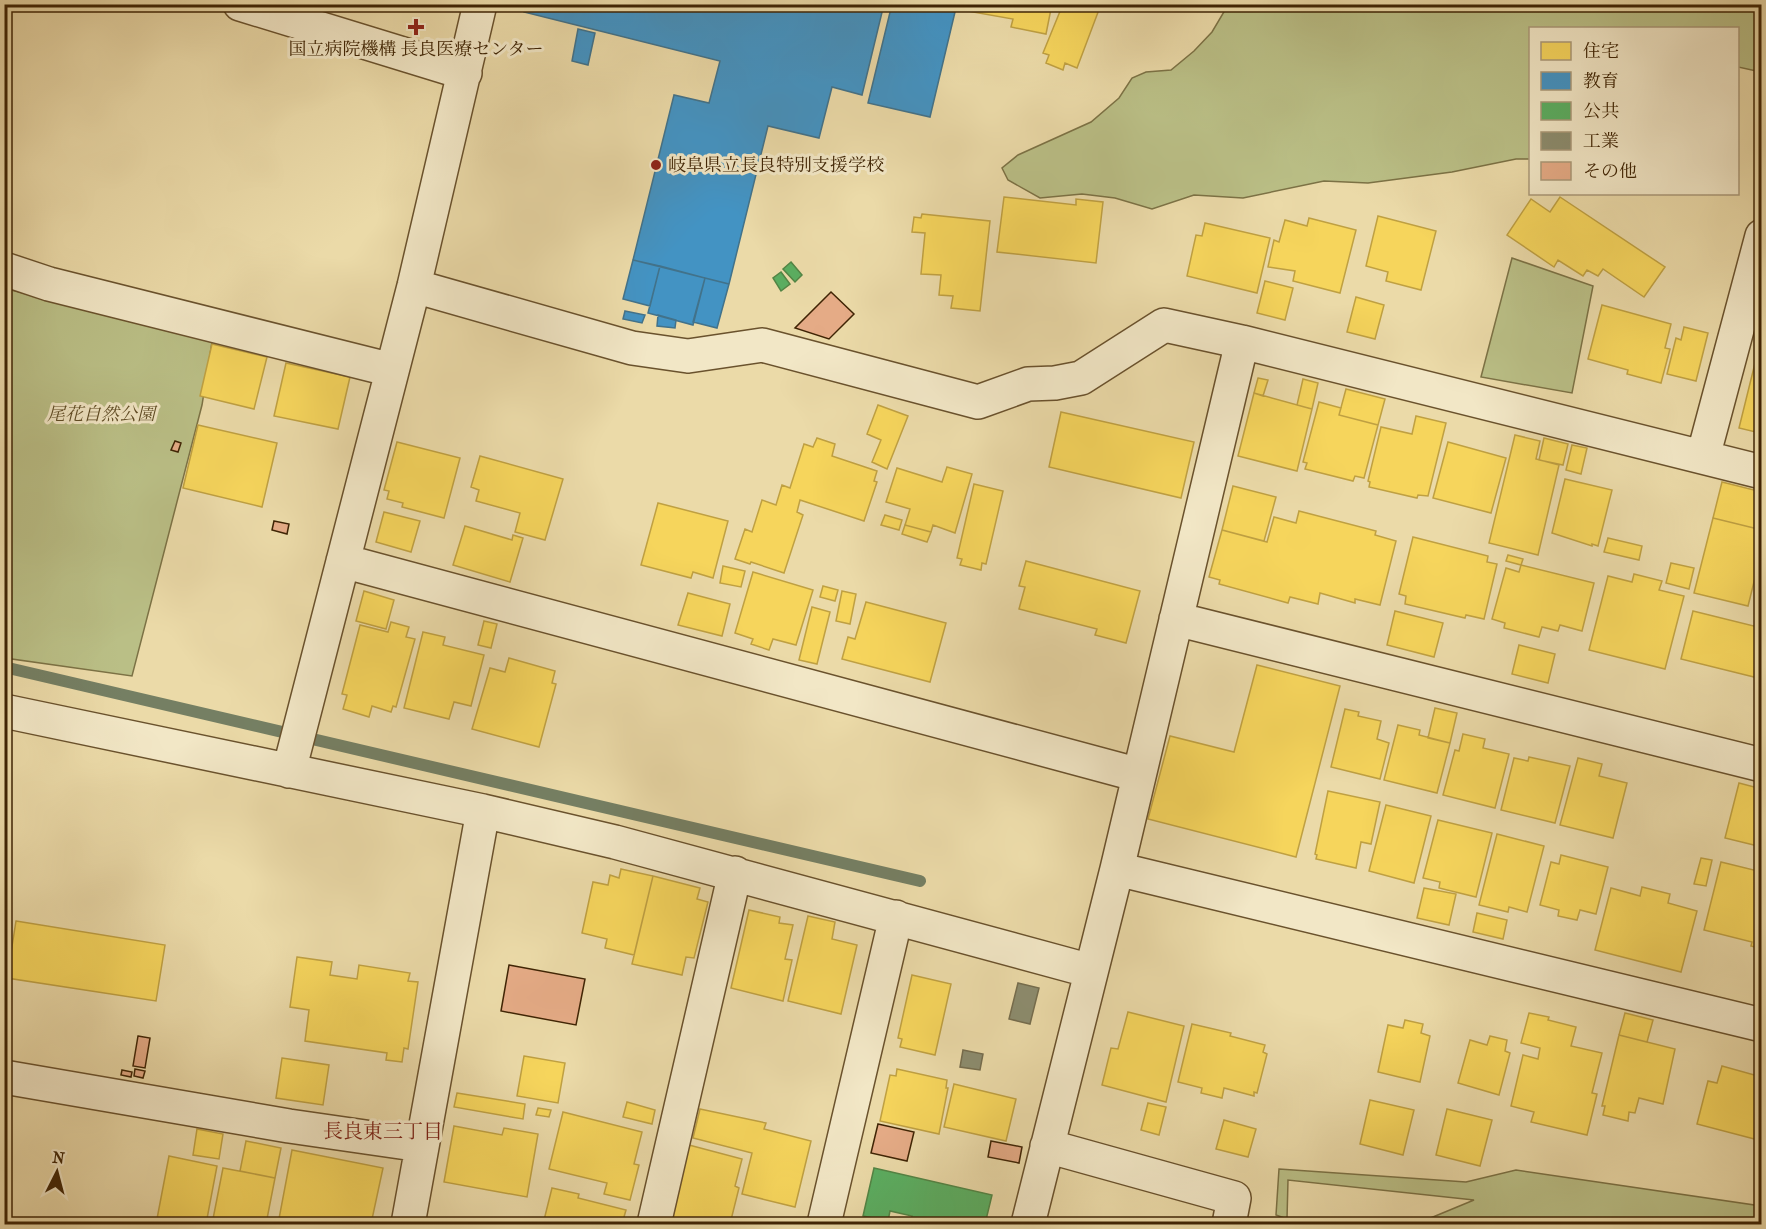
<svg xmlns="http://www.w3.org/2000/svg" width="1766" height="1229" font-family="'IM FELL French Canon','Noto Serif JP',serif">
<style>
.green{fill:#babf86;stroke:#7c7245;stroke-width:1.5}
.homes{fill:#f6d55c;stroke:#bfa042;stroke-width:1.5}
.schools{fill:#4393c3;stroke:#42728a;stroke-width:1.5}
.public{fill:#5aae61;stroke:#528545;stroke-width:1.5}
.industry{fill:#8c8c6e;stroke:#756d4e;stroke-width:1.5}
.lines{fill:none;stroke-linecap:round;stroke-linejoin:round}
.stream{stroke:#757f63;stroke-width:12}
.building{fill:#e5ab86;stroke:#3f2404;stroke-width:1.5}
.minor-casing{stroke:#6a522d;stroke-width:36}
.minor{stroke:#f2e7c6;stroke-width:33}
.poi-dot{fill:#8f2418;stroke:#f2e7c6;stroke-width:2}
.labels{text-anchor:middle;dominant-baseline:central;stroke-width:6;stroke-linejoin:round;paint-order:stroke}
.poi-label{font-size:18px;fill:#3f2404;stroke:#f2e7c6}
.park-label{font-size:18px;font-style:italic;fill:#5e4b24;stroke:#f2e7c6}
.neighbourhood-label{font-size:20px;fill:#7a1f14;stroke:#f2e7c6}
</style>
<rect width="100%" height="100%" fill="#ebdaa8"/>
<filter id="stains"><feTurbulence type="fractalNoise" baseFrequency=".00333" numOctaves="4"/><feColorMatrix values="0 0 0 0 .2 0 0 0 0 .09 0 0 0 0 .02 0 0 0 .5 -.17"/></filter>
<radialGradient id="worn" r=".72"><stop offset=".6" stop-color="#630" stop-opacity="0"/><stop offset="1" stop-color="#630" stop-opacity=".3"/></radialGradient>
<path class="green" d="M1228,5H1761V72L1738,67V28H1530V159H1516L1452,172L1368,183L1324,181L1243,198L1194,195L1152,209L1115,198L1082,194L1040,198L1008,180L1002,168L1018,155L1091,122L1119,98L1132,78L1146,72L1171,70L1194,51L1212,32Z
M1512,258L1593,286L1572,393L1481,377Z
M4,288L212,342L202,405L132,676L5,658Z
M1279,1169L1466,1182L1516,1170L1761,1206V1224H1709L1644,1218L1656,1224H1416L1474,1200L1288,1180L1287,1219L1276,1215Z"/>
<path class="homes" d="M968,4H1052L1046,34L1011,27L1013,19L967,11Z
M1063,4H1093L1100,7L1077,68L1065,63L1063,70L1046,63L1049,55L1043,53Z
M1004,197L1076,205V199L1103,202L1096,263L997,252Z
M1560,197L1665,267L1644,297L1603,269L1598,276L1587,270L1583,276L1558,260L1554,267L1507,235L1531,199L1550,212Z
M922,214L990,221L980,311L951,308L953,296L939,295L941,275L921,274L925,233L912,232L914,217L921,218Z
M1378,216L1436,231L1421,290L1386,281L1388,272L1366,266Z
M1309,218L1356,230L1340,293L1293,281L1295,271L1268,267L1274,240L1279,242L1285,220L1307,226Z
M1205,223L1270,238L1257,293L1187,276L1196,235L1202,236Z
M1265,281L1293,288L1285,320L1257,313Z
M1356,297L1384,305L1375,339L1347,332Z
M1602,305L1671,324L1665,348L1670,349L1661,383L1627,374L1628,370L1588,359Z
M1684,327L1708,333L1696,381L1667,374L1676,338L1681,340Z
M212,344L267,357L254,409L200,396Z
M286,363L350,377L338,429L274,416Z
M1755,363L1762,364V436L1756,434V432L1739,428Z
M1258,378L1268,380L1263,396L1254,393Z
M1303,379L1318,383L1312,409L1297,405Z
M1346,389L1385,399L1378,425L1339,415Z
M1254,393L1312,409L1297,471L1238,456Z
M1319,402L1341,408L1339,415L1378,425L1364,478L1355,476L1353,481L1305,469L1307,463L1303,462Z
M878,405L908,416L887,469L872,462L881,440L867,434Z
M1061,412L1194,442L1181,498L1049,467Z
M1416,416L1446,423L1428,496L1418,495L1417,498L1369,487L1370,482L1368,481L1381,427L1412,434Z
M198,425L277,443L262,507L183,488Z
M1515,435L1540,441L1536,459L1559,465L1538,555L1489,543Z
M817,438L835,444L832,456L877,471L874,481L877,482L864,521L800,500L797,512L803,515L784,573L751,562L750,564L735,559L745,529L752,532L762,500L776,505L782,485L790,488L804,444L813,447Z
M1544,438L1568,444L1563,465L1539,460Z
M397,442L460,458L444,518L402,507L403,503L387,499L389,491L384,490Z
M1448,442L1506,458L1491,513L1433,498Z
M1572,445L1587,448L1581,474L1566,470Z
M480,456L563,479L545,540L515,532L520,513L476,501L479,490L471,487Z
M947,467L972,474L955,533L933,525L931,532L905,525L910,509L886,502L897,468L942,482Z
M1565,479L1612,490L1598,546L1592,544V546L1552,533Z
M1722,482L1762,492V530L1713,518Z
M974,484L1003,491L986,564L982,563L981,570L960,565L962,559L957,558Z
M1233,486L1276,497L1264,541L1222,530Z
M658,503L728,521L713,578L693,572L691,578L641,565Z
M1299,511L1376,531L1375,535L1396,541L1380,605L1355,599V603L1320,593L1318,604L1290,597L1288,603L1219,584L1220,580L1209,577L1222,530L1267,542L1274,517L1296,523Z
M384,512L420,521L411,552L376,542Z
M885,515L902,520L899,530L881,525Z
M1713,518L1762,530V550L1748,606L1694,593Z
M905,525L931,532L927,542L902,534Z
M465,526L512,540L513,535L523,538L510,582L453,565Z
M1413,537L1488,556L1487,562L1497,564L1484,619L1466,615L1465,618L1405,604L1406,596L1399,594Z
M1608,538L1642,546L1639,560L1604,552Z
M1508,555L1523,559L1521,565L1506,561Z
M1026,561L1140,591L1126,643L1095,635L1097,629L1019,609L1025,587L1019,586Z
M1671,563L1694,568L1689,589L1666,583Z
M1521,565L1594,583L1582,631L1560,625L1558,631L1542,627L1539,637L1504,628L1505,623L1492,619L1506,568L1519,572Z
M723,566L745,571L741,587L720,583Z
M753,572L813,590L796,645L773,639L769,650L751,644L753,639L735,633Z
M1634,574L1662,581L1659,590L1684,596L1665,669L1589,650L1608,576L1632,582Z
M823,586L838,590L835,601L820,597Z
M364,591L394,600L386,629L356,621Z
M842,591L856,594L850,624L836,621Z
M688,593L730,604L722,636L678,625Z
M866,602L946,623L930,682L842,659L848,637L855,639Z
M812,607L830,612L817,664L799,660Z
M1395,611L1443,623L1434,657L1387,645Z
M1693,611L1762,628V679L1681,659Z
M484,621L497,624L491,648L478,645Z
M391,622L409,627L406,637L415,639L396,707L393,706L391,712L372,706L369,717L343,709L347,695L342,694L360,625L388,632Z
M423,632L445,637L443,645L484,655L471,706L454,702L449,719L404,708Z
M1519,645L1555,654L1548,683L1512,674Z
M509,658L555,671L552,683L556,684L539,747L472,729L490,668L505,672Z
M1257,665L1340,686L1296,857L1148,819L1170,736L1234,752Z
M1762,682V703L1756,702Z
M1435,708L1457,713L1450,743L1428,738Z
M1345,709L1359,712L1358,716L1381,721L1377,739L1389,743L1380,779L1331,767Z
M1398,725L1420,730L1419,735L1450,743L1437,793L1384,780Z
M1463,734L1485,739L1483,748L1509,754L1495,808L1443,795L1455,750L1459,751Z
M1529,757L1570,766L1555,823L1501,810L1514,758L1528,761Z
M1578,758L1602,764L1599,776L1627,783L1613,838L1560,825Z
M1739,783L1762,789V847L1725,838Z
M1328,791L1380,802L1371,844L1361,842L1356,868L1316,859L1317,855L1315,854Z
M1386,805L1431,816L1414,883L1369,871Z
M1438,820L1492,833L1476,897L1439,888L1440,882L1423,878Z
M1497,834L1544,846L1527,912L1509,907L1508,912L1479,905Z
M1561,855L1608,867L1596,914L1580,910L1577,920L1558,916L1559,910L1540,905L1551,862L1559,864Z
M1701,858L1712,860L1706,886L1694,884Z
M1721,862L1762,872V949L1751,946L1752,942L1704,930Z
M621,869L653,876L634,955L605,948L607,939L582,933L593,882L608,885L610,875L619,878Z
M653,876L700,888L697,899L708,902L694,958L686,957L682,975L632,964Z
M1642,887L1670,894L1668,903L1697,911L1681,972L1595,950L1611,888L1640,896Z
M1424,888L1456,894L1449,925L1417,918Z
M749,910L780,917L779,923L793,925L785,959L792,960L783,1001L731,988Z
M1477,913L1507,920L1503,939L1473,932Z
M808,916L835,922L832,939L857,945L841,1014L788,1001Z
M16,921L165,945L156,1001L7,978Z
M297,957L332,962L330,975L357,979L359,965L410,973L408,981L418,982L408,1049L404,1048L402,1062L386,1060L387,1053L305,1041L309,1010L290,1007Z
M912,975L951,984L935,1055L900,1047L902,1039L898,1038Z
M1128,1012L1184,1026L1166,1102L1102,1085L1111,1048L1118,1049Z
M1529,1013L1549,1017L1548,1020L1576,1027L1571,1046L1602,1053L1592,1093L1597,1094L1587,1135L1531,1122L1534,1112L1511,1106L1523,1055L1538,1059L1540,1048L1521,1043Z
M1625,1013L1653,1020L1647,1042L1619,1035Z
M1405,1020L1423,1024L1421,1033L1430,1036L1420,1082L1378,1072L1388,1025L1403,1028Z
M1192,1024L1231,1033L1230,1036L1265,1045L1263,1052L1267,1054L1257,1093L1254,1092V1096L1224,1088L1222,1098L1201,1093L1202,1088L1178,1082Z
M1619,1035L1675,1049L1663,1104L1639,1098L1635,1113L1629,1112L1628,1121L1603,1115L1605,1106H1602Z
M1490,1036L1507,1040L1505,1051L1510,1053L1499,1095L1458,1083L1470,1040L1487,1045Z
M524,1056L565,1063L558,1103L517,1096Z
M282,1058L329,1065L323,1105L276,1098Z
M1722,1066L1758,1076L1756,1083L1762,1085V1141L1697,1124L1708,1081L1717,1083Z
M897,1069L947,1080L946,1088H948L939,1134L880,1121L890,1075L896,1076Z
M954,1084L1016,1099L1006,1141L944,1127Z
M457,1093L525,1104L523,1119L454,1107Z
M1370,1100L1414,1110L1403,1155L1360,1144Z
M627,1102L655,1110L652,1124L623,1117Z
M1148,1103L1166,1107L1159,1135L1141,1130Z
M538,1108L551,1110L549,1117L536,1115Z
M700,1109L766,1123L764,1129L811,1141L795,1207L742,1194L752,1153L693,1138Z
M1447,1109L1492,1120L1480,1166L1436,1155Z
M563,1112L642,1132L634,1164L639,1165L630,1200L604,1194L607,1183L549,1169Z
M1224,1120L1256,1129L1248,1157L1216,1149Z
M454,1126L502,1135L504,1128L538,1134L527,1197L444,1182Z
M197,1129L223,1134L219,1159L193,1155Z
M246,1141L281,1148L275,1178L240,1171Z
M689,1145L742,1159L735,1186L739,1188L730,1224H670Z
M292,1150L383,1168L371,1224H278Z
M169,1156L217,1166L206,1224H156Z
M223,1168L275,1178L266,1224H212Z
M552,1188L579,1194L578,1198L626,1210L622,1224H543Z"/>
<path class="schools" d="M526,4H884L862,95L832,87L819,138L768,126L729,284L633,260L674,95L709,103L720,61L524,12Z
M892,4H921L955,12L930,117L868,103Z
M578,29L595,33L588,65L572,61Z
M633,260L660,266L650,306L623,299Z
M660,266L705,278L693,325L648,313Z
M705,278L729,284L717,328L693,322Z
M625,311L645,315L642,323L623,319Z
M658,315L676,320L675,328L657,326Z"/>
<path class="public" d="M791,262L802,275L795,282L783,269Z
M781,272L790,284L781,291L773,278Z
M874,1168L992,1195L985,1224H965L947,1221L946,1224H910L912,1216L890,1211L888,1221L863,1216Z"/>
<path class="industry" d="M1018,983L1039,988L1030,1024L1009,1019Z
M963,1050L983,1054L980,1070L960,1067Z"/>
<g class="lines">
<path class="stream" d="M4,667L920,881"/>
</g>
<path class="building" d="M831,292L854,314L829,339L795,328Z
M175,441L181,443L178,452L171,450Z
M274,521L289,524L287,534L272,530Z
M509,965L585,979L576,1025L501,1011Z
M138,1036L150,1038L145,1068L133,1066Z
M135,1069L145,1071L143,1078L134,1076Z
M122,1070L132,1072L131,1077L121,1075Z
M878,1124L914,1132L907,1161L871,1153Z
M991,1141L1022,1147L1019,1163L988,1157Z"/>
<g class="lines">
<g class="minor-casing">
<path id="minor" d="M240,4L465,73
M4,269L49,284L392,370
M414,286L632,348L688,356L762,345L978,402L1028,384L1055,383L1081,378L1164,325L1242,342L1762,472
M1703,457L1762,236
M343,561L1139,775
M1176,619L1762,765
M4,711L483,811L615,842L1091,971
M289,771L414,286L480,4
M1117,869L1762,1025
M4,1077L289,1126L421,1145
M1047,1146L1234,1198L1229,1224
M408,1224L483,811
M654,1224L735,873
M824,1224L896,917
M1028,1224L1117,869L1242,342"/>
</g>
<use href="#minor" class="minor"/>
</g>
<g class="poi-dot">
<path d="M413 18h6v6h6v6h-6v6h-6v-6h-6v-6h6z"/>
<circle cx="656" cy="165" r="6"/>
</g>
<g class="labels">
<g class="poi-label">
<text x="416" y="49">国立病院機構 長良医療センター</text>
<text x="668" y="165" text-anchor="start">岐阜県立長良特別支援学校</text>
</g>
<g class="park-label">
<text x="101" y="414">尾花自然公園</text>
</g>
<g class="neighbourhood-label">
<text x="383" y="1131">長良東三丁目</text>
</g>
</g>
<rect width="1766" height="1229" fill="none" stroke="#ebdaa8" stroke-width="24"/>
<rect x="6" y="6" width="1754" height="1217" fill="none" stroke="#3f2404" stroke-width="3"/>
<rect x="12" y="12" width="1742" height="1205" fill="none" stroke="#3f2404" stroke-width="1.5"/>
<rect x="1529" y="27" width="210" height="168" fill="#f2e7c6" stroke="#aa9978" stroke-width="1.5"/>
<rect x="1541" y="42" width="30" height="18" fill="#f6d55c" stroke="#aa9978" stroke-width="1.5"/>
<text x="1583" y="57" font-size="18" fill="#3f2404">住宅</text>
<rect x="1541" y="72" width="30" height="18" fill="#4393c3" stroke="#aa9978" stroke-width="1.5"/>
<text x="1583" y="87" font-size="18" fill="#3f2404">教育</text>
<rect x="1541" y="102" width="30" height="18" fill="#5aae61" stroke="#aa9978" stroke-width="1.5"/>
<text x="1583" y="117" font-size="18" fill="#3f2404">公共</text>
<rect x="1541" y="132" width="30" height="18" fill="#8c8c6e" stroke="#aa9978" stroke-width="1.5"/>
<text x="1583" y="147" font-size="18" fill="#3f2404">工業</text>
<rect x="1541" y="162" width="30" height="18" fill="#e5ab86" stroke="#aa9978" stroke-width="1.5"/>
<text x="1583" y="177" font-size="18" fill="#3f2404">その他</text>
<g transform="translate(57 1172) rotate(6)" stroke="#f2e7c6" stroke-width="4.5" paint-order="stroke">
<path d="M0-4.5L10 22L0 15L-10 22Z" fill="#3f2404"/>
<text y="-9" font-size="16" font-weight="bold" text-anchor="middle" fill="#3f2404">N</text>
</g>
<rect width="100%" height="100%" filter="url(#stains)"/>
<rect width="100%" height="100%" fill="url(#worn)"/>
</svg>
